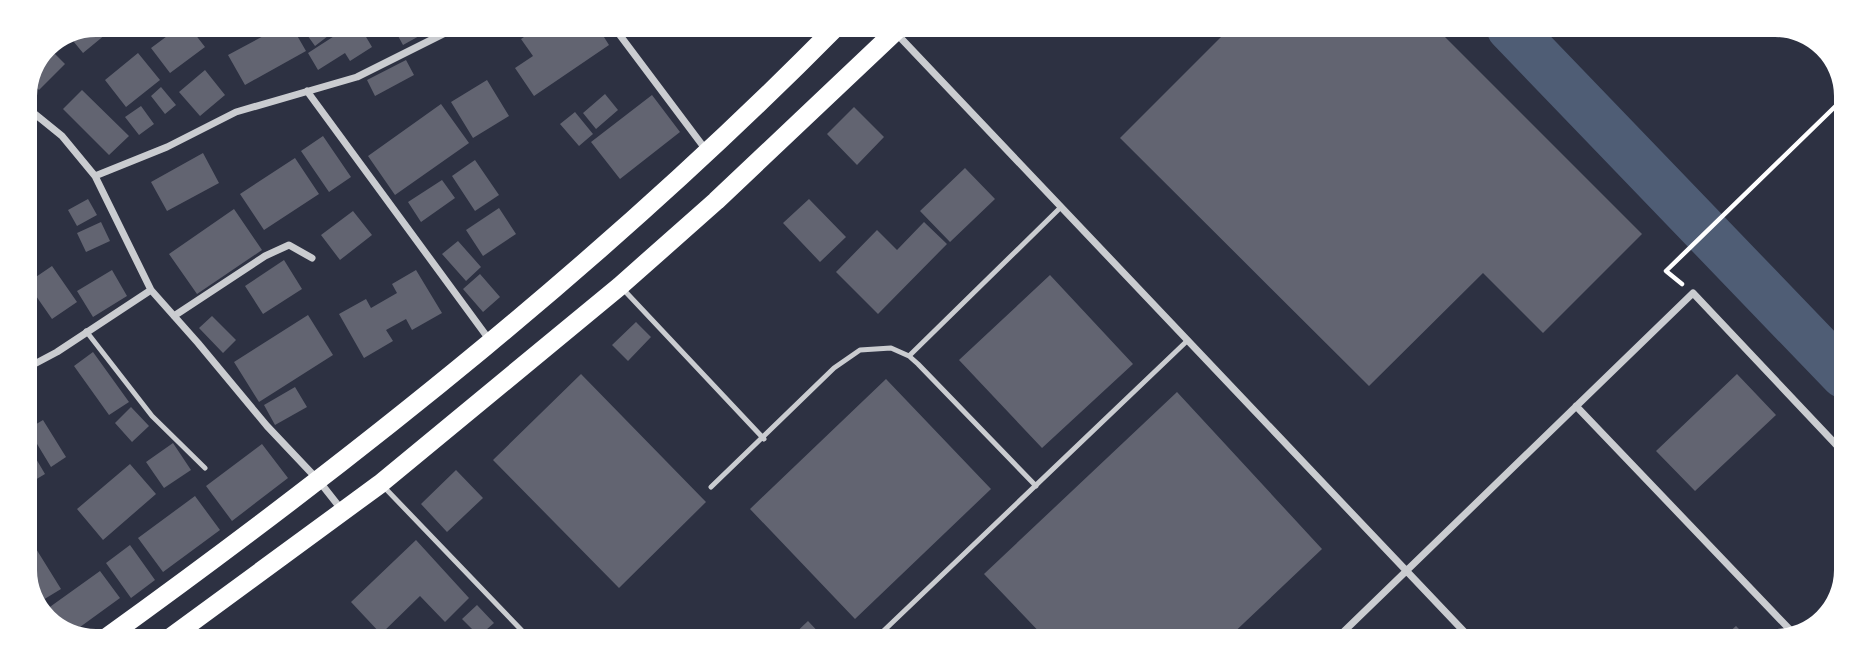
<svg xmlns="http://www.w3.org/2000/svg" width="1871" height="666" font-family="Commissioner,sans-serif">
<style>
.lines{fill:none;stroke-linecap:round;stroke-linejoin:round}
.river{stroke:#4f5d75;stroke-width:47}
.building{fill:#626471}
.path{stroke:#fff;stroke-width:4.5}
.service{stroke:#caccd0;stroke-width:5}
.minor{stroke:#caccd0;stroke-width:7}
.trunk{stroke:#fff;stroke-width:19}
</style>
<rect width="100%" height="100%" fill="#2d3142"/>
<g class="lines">
<path class="river" d="M1510,28L1844,375"/>
</g>
<path class="building" d="M96,24L117,25L83,53L69,36Z
M182,25H188L205,47L170,73L151,48Z
M284,25H291L306,51L245,85L228,55Z
M300,25H321L328,36L315,46Z
M340,25H359L372,47L350,61L345,53L318,70L308,53L342,31Z
M392,25H439L403,45Z
M542,25L563,26L567,32L578,26H597L609,45L534,96L515,68L533,56L521,39Z
M1231,27H1435L1642,234L1543,333L1483,273L1369,386L1120,138Z
M46,45L65,64L39,90L30,81Z
M138,53L160,80L126,107L105,80Z
M406,60L414,75L375,96L367,80Z
M205,70L225,95L200,116L179,92Z
M487,80L509,116L473,138L451,102Z
M161,87L176,105L165,114L151,96Z
M82,90L129,136L109,155L63,109Z
M605,94L618,110L596,129L583,113Z
M652,95L680,132L620,179L591,142Z
M441,104L469,143L395,195L368,156Z
M141,106L154,124L139,135L125,117Z
M854,107L884,137L857,165L827,134Z
M575,112L593,134L579,146L560,124Z
M323,136L351,177L329,192L301,151Z
M203,153L219,183L167,211L151,182Z
M295,158L319,194L264,230L240,194Z
M475,160L499,195L475,211L452,176Z
M965,168L995,199L950,242L920,211Z
M442,180L455,198L421,222L408,202Z
M88,199L97,215L77,226L68,210Z
M809,199L846,237L820,262L783,223Z
M499,208L516,234L483,256L466,230Z
M234,209L262,250L197,294L169,254Z
M353,211L372,235L340,260L321,235Z
M101,222L110,241L86,252L77,233Z
M924,222L947,244L878,314L836,272L877,230L897,250Z
M458,241L481,267L466,281L442,254Z
M284,260L302,289L263,314L245,286Z
M52,266L77,302L52,319L27,283Z
M112,270L127,296L93,317L77,291Z
M416,270L442,313L412,330L406,319L386,330L393,341L364,358L339,314L366,299L371,308L397,293L392,284Z
M480,274L500,297L483,312L463,289Z
M1050,275L1133,364L1042,448L959,360Z
M25,308L37,330L25,337Z
M308,315L333,355L259,402L234,362Z
M212,316L236,340L223,353L199,328Z
M636,322L651,337L628,361L612,345Z
M93,352L129,402L109,415L74,366Z
M581,374L706,502L619,588L493,460Z
M1737,374L1776,415L1695,491L1656,451Z
M886,379L991,489L855,619L750,509Z
M295,387L307,407L275,425L264,405Z
M1177,392L1322,549L1226,640H1047L984,574Z
M131,407L149,426L132,442L115,423Z
M43,420L66,457L51,467L28,429Z
M25,440L45,474L25,486Z
M173,443L191,470L164,488L146,462Z
M262,444L288,478L232,521L206,486Z
M130,464L156,494L103,540L77,509Z
M456,470L483,498L447,532L421,504Z
M195,496L220,530L163,572L138,538Z
M25,531L61,589L38,603L25,575Z
M416,540L469,598L445,622L420,596L381,634L351,602Z
M130,545L155,580L131,598L106,563Z
M100,571L120,598L69,635L40,614Z
M477,605L494,623L479,636L462,619Z
M808,621L825,639H789Z
M1736,626L1751,641H1719Z"/>
<g class="lines">
<path class="path" d="M1682,284L1666,271L1846,96"/>
<path class="service" d="M622,288L764,439
M86,331L152,416L205,468
M909,356L1060,208
M384,487L530,639
M711,487L834,368L860,350L891,348L909,356L918,364L1036,486
M874,640L1188,340"/>
<path class="minor" d="M613,26L706,150
M895,32L1473,641
M307,91L491,342
M25,106L62,136L95,176L151,290L198,343L267,426L319,481L341,509
M95,176L167,147L236,112L357,77L461,25
M174,316L265,256L289,245L312,258
M25,369L57,352L151,290
M1576,406L1795,635
M1334,641L1693,293L1844,453"/>
<path class="trunk" d="M106,638C364,452 613,253 837,26
M170,638L380,484L620,286L716,201L901,26"/>
</g>
<path d="M0 0H1871V666H0ZM96 37H1775A59 59 0 0 1 1834 96V570A59 59 0 0 1 1775 629H96A59 59 0 0 1 37 570V96A59 59 0 0 1 96 37Z" fill="#fff" fill-rule="evenodd"/>
</svg>
